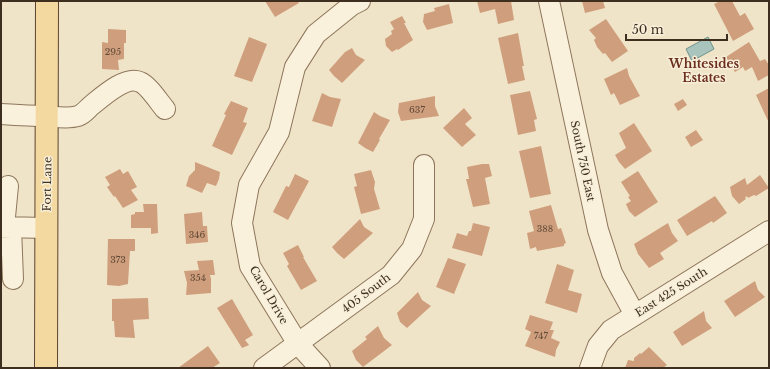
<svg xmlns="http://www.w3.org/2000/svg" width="770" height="369" font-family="'Libre Baskerville',serif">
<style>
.water{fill:#a9c4bc;stroke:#6f938a}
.building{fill:#cf9f7d}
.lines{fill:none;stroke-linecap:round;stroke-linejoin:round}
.minor-casing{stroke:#8d765c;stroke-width:22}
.major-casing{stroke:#5b4430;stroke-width:24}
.minor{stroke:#faf1dc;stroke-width:20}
.major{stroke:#f3d9a0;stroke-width:22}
.labels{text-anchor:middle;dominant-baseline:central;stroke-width:3;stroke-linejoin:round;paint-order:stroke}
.number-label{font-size:9px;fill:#624a37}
.street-label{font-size:11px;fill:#3d2e20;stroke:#f7eed8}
.neighbourhood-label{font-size:12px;font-weight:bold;fill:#6b2e1e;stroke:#f7eed8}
</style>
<rect width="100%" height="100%" fill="#f0e4c8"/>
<path class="water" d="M708,37L714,49L692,61L686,49Z"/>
<path class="building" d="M265,1H297L299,3L275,17Z
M477,1H511L514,20L498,24L495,9L480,13Z
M582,1H603L605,8L585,13Z
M720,1H732L740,16L745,13L754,29L733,41L714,4Z
M449,4L453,23L427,30L423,22L424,14L435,11L434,8Z
M402,16L406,23H404L413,40L398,50L397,49L392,52L386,46L385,39L392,34L391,31L394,29L390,22Z
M606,19L628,51L612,62L605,53L603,54L597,47L594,40L596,38L589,30Z
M108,29L126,30V43H124V59L118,60L119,70L102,69V42L108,43Z
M518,33L524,66H522L525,80L508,84L498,38Z
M249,37L267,44L252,82L234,76Z
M749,42L760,61L765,59L769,65V75L758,81L752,67L745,71L743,67L735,72L726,57Z
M352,48L356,55L365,60L342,83L334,76L329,70L345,52Z
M627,68L629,76L640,96L620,105L614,93L611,95L604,79Z
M769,88V123L756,95Z
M530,91L537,119L534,120L536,131L518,135L510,95Z
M322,93L330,97L341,99L332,127L312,121Z
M435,96V106L439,116L401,121L398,112L399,103Z
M683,99L687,105L678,111L674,104Z
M231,101L248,108L243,122L247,123L232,155L212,146L226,115L224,114Z
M464,108L472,118L465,124L476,135L462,147L443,128Z
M374,112L380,116L390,120L379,139L380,140L373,152L365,148L358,143Z
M634,123L652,151L625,169L619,162L615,155L626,148L619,133Z
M696,130L703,140L691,147L685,137Z
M541,146L551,194L530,198L519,151Z
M195,162L220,172L219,179L216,186L207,183L202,193L186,186L189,176L195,170Z
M482,164H489L492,176L485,178L490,204L473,207L466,179H469L467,167Z
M120,169L123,174L128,171L137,187L131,190L138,200L123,208L115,196L114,197L107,187L110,185L105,177Z
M371,170L375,182L374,189L380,209L361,214L354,187L357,186L354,174Z
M638,171L658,202L635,217L629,211L626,204L631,201L628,197L630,196L621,182Z
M295,174L309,181L288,220L273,212L286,186L289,187Z
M760,175L769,188L756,196L754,195L748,198L747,196L745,198L746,199L739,204L732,196L730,187L745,178L747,185Z
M715,196L727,213L713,223L712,221L687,236L677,220Z
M143,204H157L158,233L151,234V228H131V215L135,214V212H144Z
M551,205L558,229L561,228L566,243L564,244V246L537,251L536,247L530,249L527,233L534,231L529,211Z
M202,212L203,226H207L208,242L186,244L184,214Z
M360,219L364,227L373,233L344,259L337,253L332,247Z
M473,223L490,227L482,256L452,248L457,233L467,236L469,231H471Z
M668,223L672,233L678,241L660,253L664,259L649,268L638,254L634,244Z
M108,239H135V251H130L128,284L119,286L107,285Z
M298,245L304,257H303L317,281L301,290L287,266L289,264L283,253Z
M448,258L466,264L454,294L436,287Z
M213,260L215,275H210L211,279V293L186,295L187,283L184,271L199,270L197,261Z
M557,264L574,270L568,290L582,294L577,313L545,303Z
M755,281L758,290L765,297L735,317L724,301Z
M418,292L422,300L431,306L407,328L400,322L397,313Z
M148,298L149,319L133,320L135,338L115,337L114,321H112V299Z
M232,299L253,335L245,340L249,345L242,348L217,308Z
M704,311L706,321L712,328L682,346L673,332Z
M530,315L553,322L550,330H554L551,338L560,342L556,350L555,357L525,346L531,332L525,329Z
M378,326L384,338L392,345L363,367L356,360L352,351L367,339L365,337Z
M208,346L220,363L212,368H178Z
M649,347L667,365L663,368H625L628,360L634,361V358L640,353L641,354Z"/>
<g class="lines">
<g class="minor-casing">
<path id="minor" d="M549,1L598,230L612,273L635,315
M1,114C16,115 32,116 47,116C57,117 68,119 78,116C84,114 87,109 92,105C102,97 126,75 140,82C148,85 159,102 165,109
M1,227L46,228
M4,227L8,186
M11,228L13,279
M264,368L391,275L412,249L424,219V165
M320,368L298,344L250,266L242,223L249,185L279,132L295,67L316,34L352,5L360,1
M590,368L598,346L611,330L769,231"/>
</g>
<g class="major-casing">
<path id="major" d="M46,368L47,1"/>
</g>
<use href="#minor" class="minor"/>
<use href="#major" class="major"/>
</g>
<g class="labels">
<g class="number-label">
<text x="113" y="51">295</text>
<text x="417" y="109">637</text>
<text x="545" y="228">388</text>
<text x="197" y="234">346</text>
<text x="118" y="259">373</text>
<text x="198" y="277">354</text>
<text x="541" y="335">747</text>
</g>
<g class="street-label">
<text transform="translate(583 161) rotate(78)">South 750 East</text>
<text transform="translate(47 184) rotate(-89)">Fort Lane</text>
<text transform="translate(671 292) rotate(-32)">East 425 South</text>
<text transform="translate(366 293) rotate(-37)">405 South</text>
<text transform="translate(269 295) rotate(60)">Carol Drive</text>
</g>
<g class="neighbourhood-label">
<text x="704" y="63">Whitesides<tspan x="704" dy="14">Estates</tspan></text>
</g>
</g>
<rect width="770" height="369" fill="none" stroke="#3d2e20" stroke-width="4"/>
<path d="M626 34v6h101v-6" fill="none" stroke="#3d2e20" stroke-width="2"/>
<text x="632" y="34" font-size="12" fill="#3d2e20" stroke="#f7eed8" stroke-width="3" paint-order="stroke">50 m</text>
</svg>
